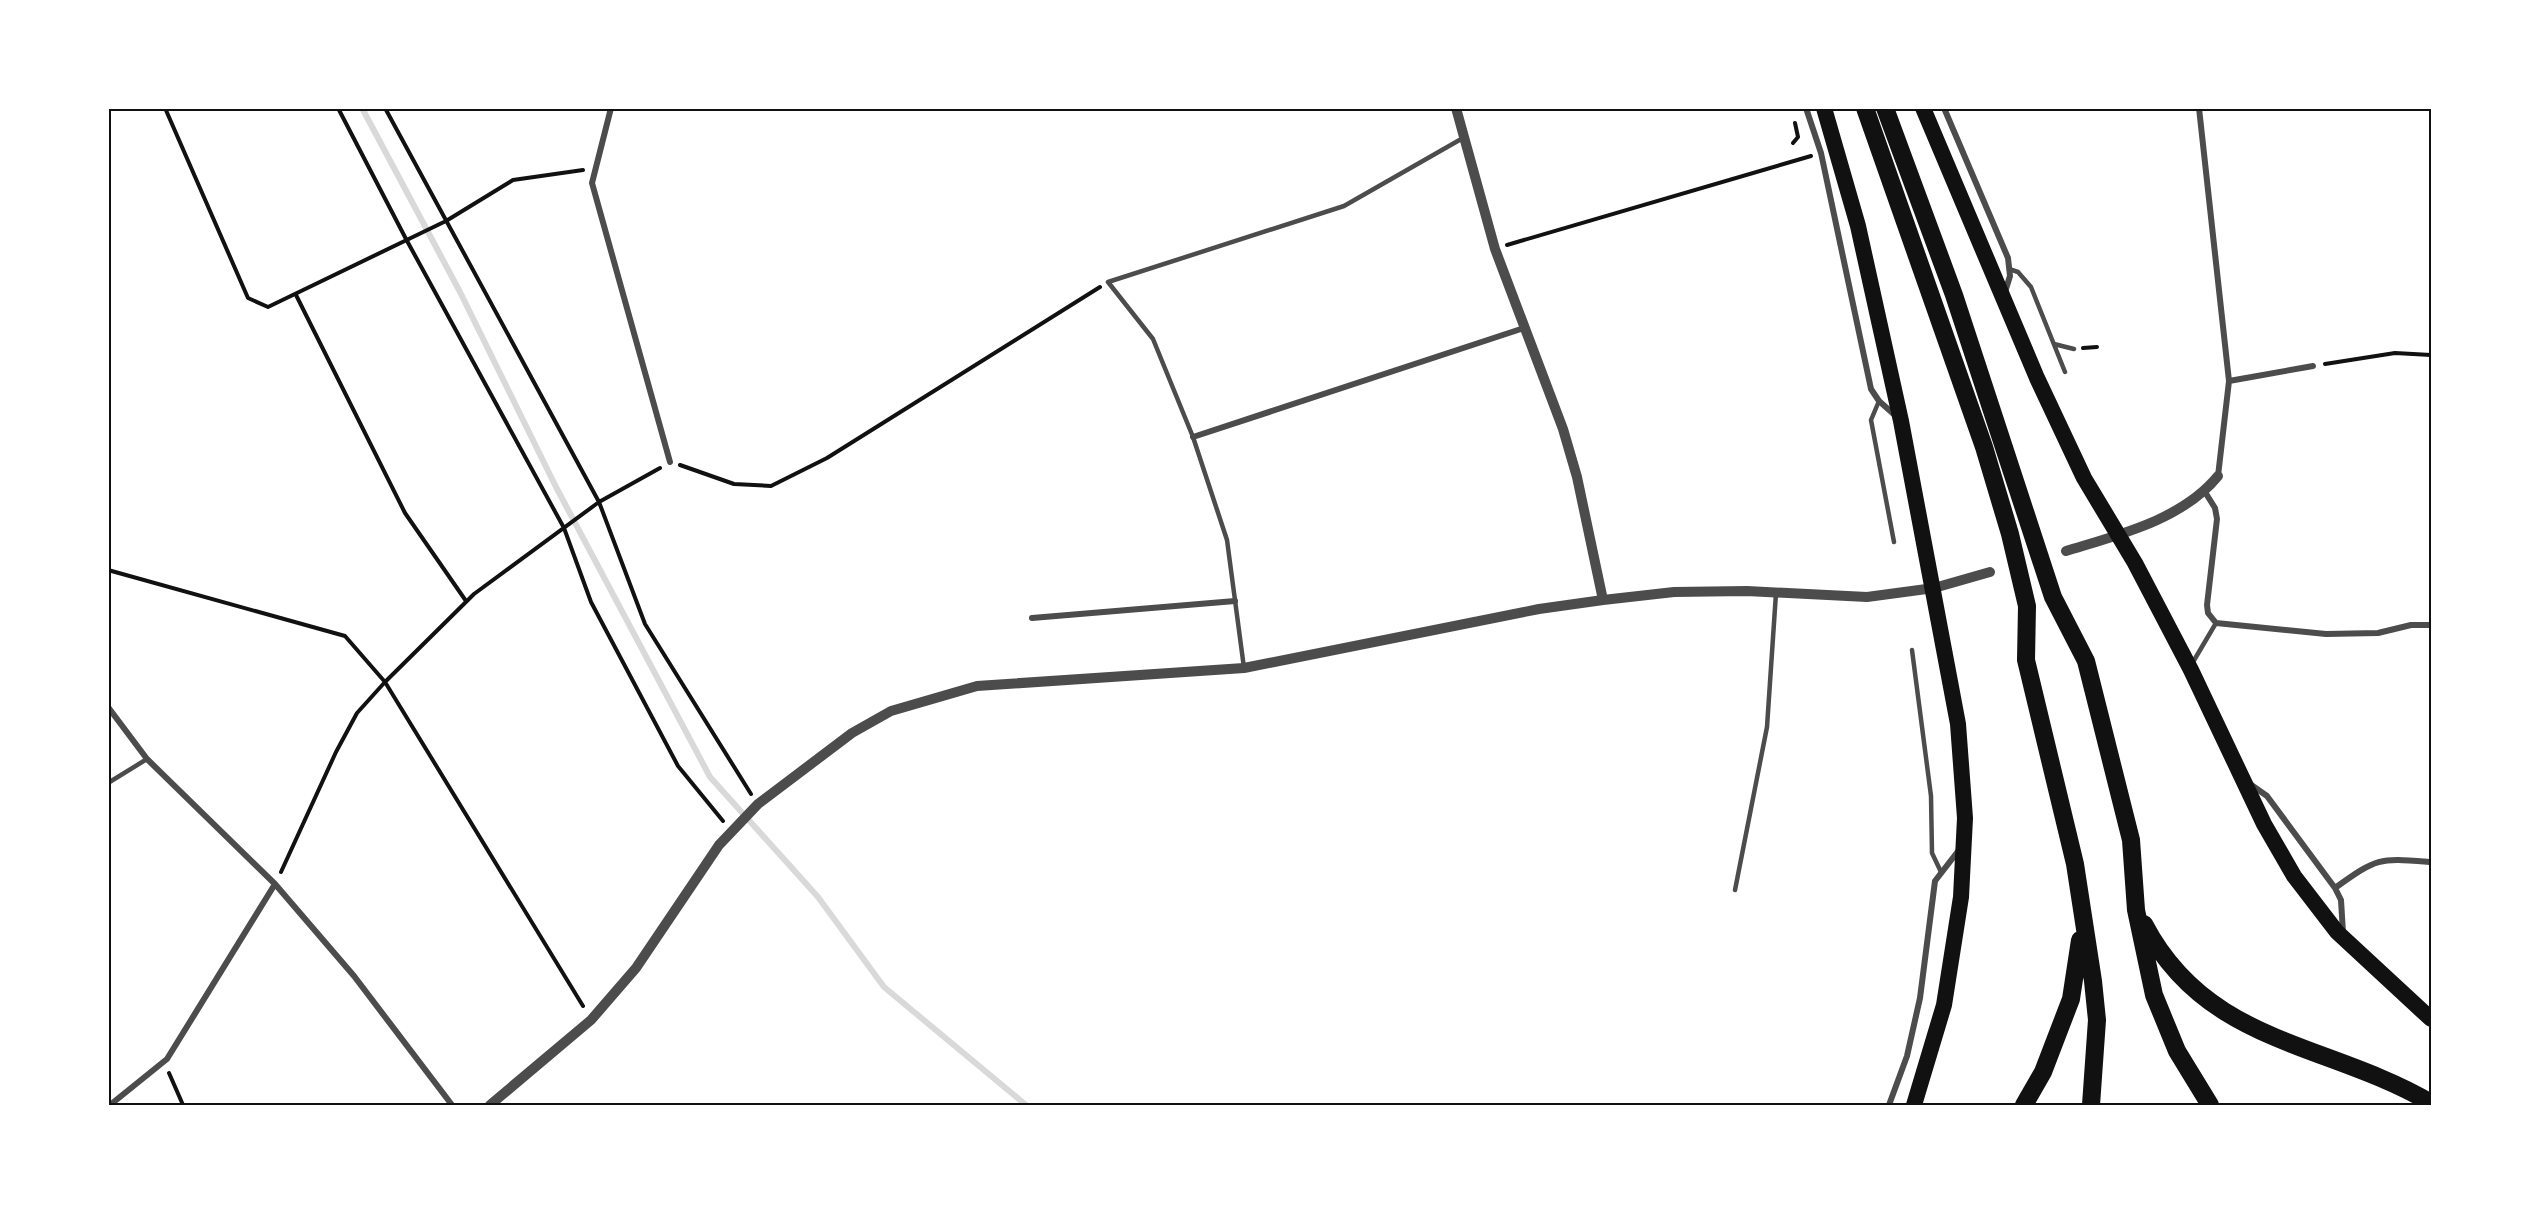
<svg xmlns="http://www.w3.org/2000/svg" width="2539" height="1213" font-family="'Fira Sans Condensed',sans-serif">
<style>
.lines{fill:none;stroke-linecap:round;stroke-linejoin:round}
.stream{stroke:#d9d9d9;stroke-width:6}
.path{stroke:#111;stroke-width:4}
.service{stroke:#4c4c4c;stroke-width:4.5}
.minor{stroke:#4c4c4c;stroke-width:6}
.tertiary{stroke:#4c4c4c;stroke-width:10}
.trunk{stroke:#111;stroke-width:16}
.motorway{stroke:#111;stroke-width:18}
.neatline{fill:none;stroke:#111;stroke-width:2}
</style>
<rect width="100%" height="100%" fill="#fff"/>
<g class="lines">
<path class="stream" d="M362,108L460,292L556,487L710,777L818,897L884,987L1026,1105"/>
<path class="path" d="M165,108L248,298L268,307L446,221L513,180L583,170
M338,108L406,239L564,528L591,602L678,766L723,821
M385,108L599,502L645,624L751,794
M1793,143L1798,137L1795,123
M1507,245L1811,156
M296,295L405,513L466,601
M2083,348L2097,347
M2325,364L2395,353L2431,355
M680,465L734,484L771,486L827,458L1100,287
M108,570L345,636L385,682L583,1006
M281,872L336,752L357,713L385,682L474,594L599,502L660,468
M169,1073L183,1105"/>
<path class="service" d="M2009,269L2018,272L2031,287L2065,372
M2054,344L2074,349
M1879,401L1871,420L1894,542
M1912,650L1931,796L1932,853L1941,872
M2193,662L2216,623
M1244,668L1227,540L1193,437L1153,339L1108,282L1344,206L1463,138
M108,783L147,759
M1735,890L1767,727L1776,593"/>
<path class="minor" d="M611,108L592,183L670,462
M1806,108L1821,153L1871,389L1879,401L1897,417
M1944,108L2008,258L2010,276L2005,292
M2199,108L2229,381L2218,476
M2229,381L2313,366
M1193,437L1524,328
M2205,492L2215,508L2217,519L2207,605L2208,613L2216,623L2326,634L2378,633L2411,625H2431
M1032,618L1235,601
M108,707L147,759L275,884L354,976L452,1105
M2250,784L2267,796L2335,888L2341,900L2343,933
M2335,888C2378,857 2379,858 2431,862
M110,1105L167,1059L275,884
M1889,1105L1907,1056L1920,998L1935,881L1959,850"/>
<path class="tertiary" d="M1456,108L1495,249L1563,429L1577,477L1603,600
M2066,551C2118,535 2182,520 2218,476
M490,1105L591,1020L636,968L719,845L758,804L852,733L891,711L977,686L1244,668L1539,609L1603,600L1674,592L1747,591L1867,597L1934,588L1990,572"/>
<path class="trunk" d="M1824,108L1858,226L1901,421L1958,724L1965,818L1961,897L1944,1005L1914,1105
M1923,108L2037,378L2084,478L2135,563L2191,670L2264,824L2294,876L2337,932L2431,1019"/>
<path class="motorway" d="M1865,108L1984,447L2010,534L2027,606L2026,660L2075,864L2093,981L2097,1020L2091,1105
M1885,108L1954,295L2053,597L2086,661L2131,840L2136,910L2154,995L2177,1051L2210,1105
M2144,924C2207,1045 2327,1042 2431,1103
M2024,1105L2043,1072L2071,999L2080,940"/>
</g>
<rect width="2539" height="1213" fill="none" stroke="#ffffff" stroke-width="219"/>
<rect x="110" y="110" width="2320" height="994" class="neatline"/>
</svg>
